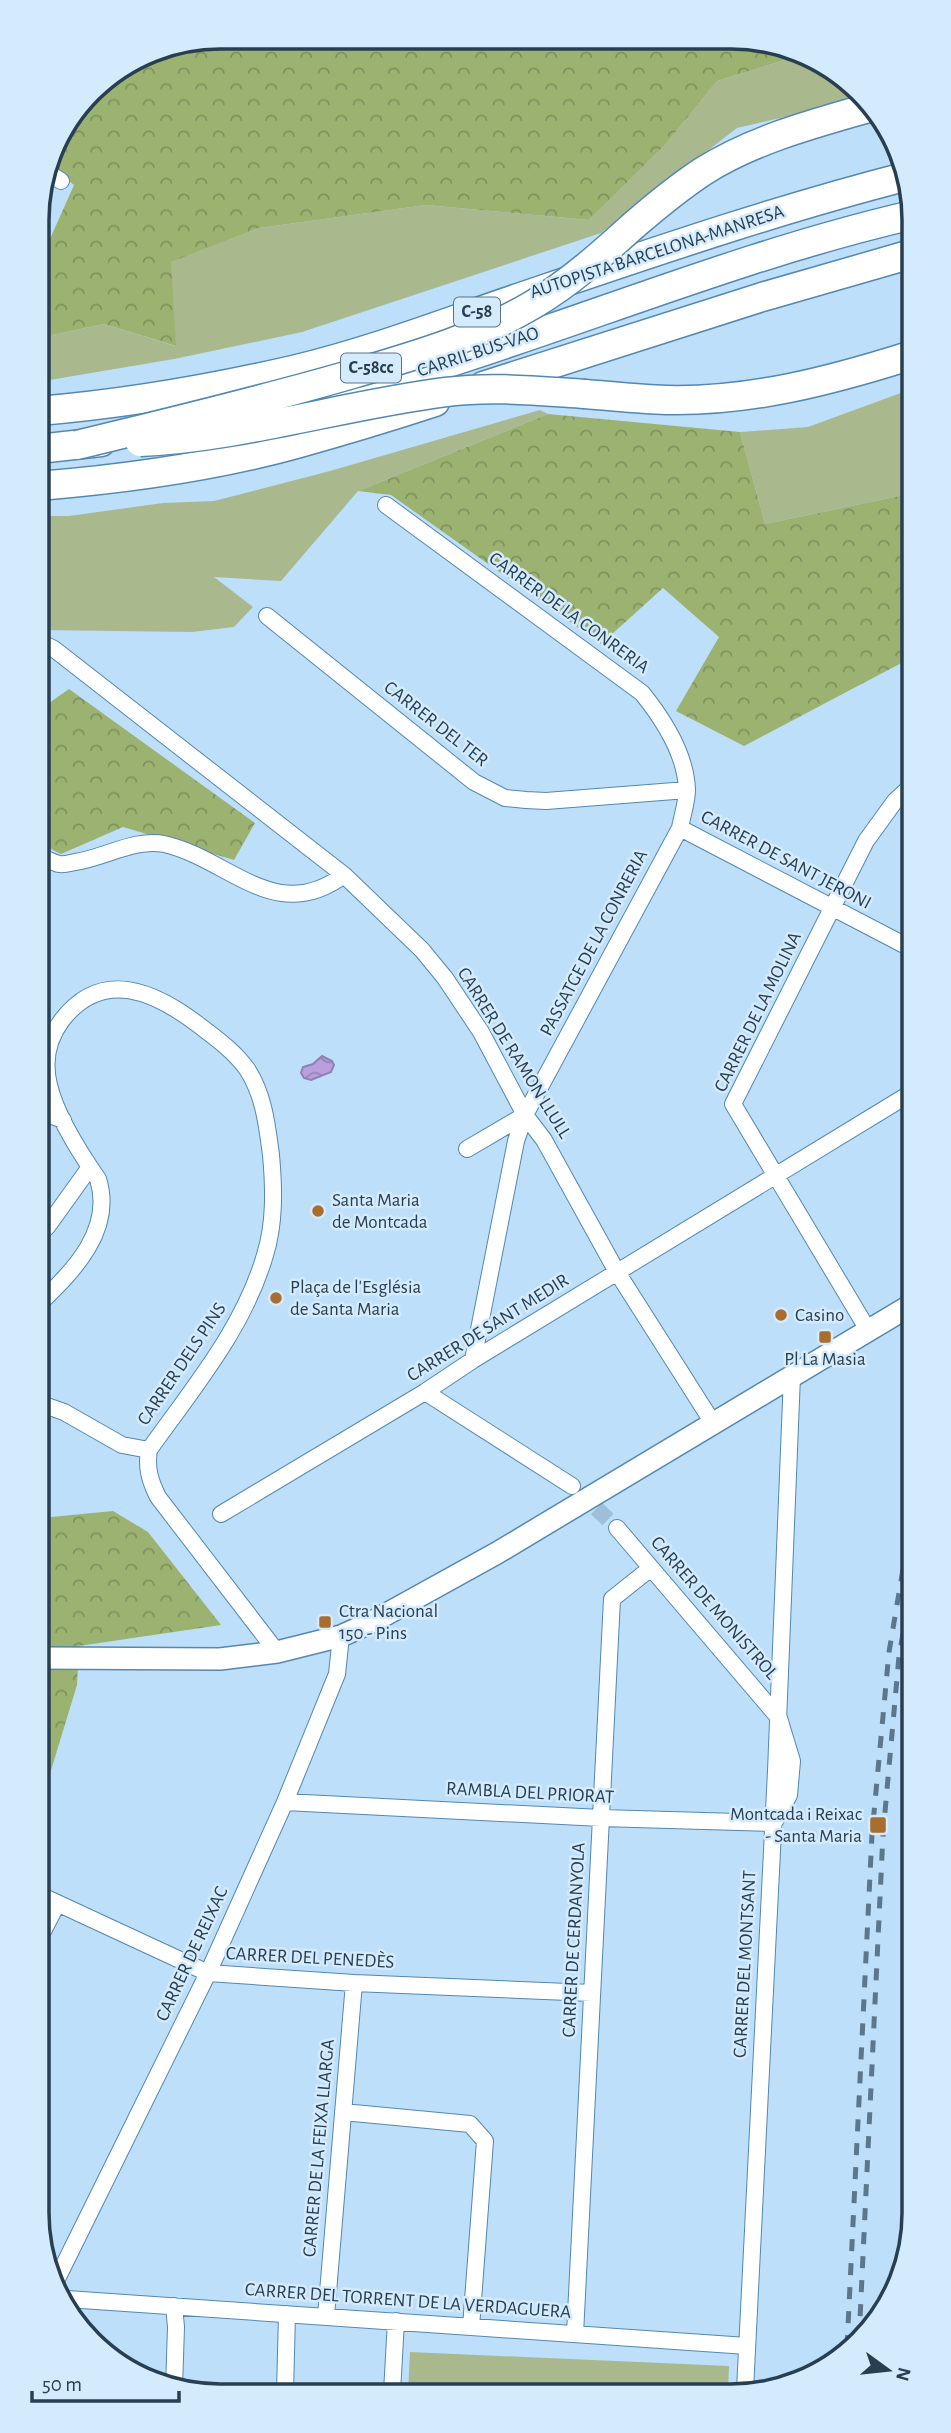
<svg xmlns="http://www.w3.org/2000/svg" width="951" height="2433" font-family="'Alegreya Sans',sans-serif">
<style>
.green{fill:#a9b98d}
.forest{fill:url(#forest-crowns)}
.water{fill:url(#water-waves);stroke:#8e82b4;stroke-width:2}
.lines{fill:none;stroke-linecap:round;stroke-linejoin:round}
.street-tunnel{stroke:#9fbfd8;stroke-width:16;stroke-dasharray:16 8;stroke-linecap:butt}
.street-casing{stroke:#5388b3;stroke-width:18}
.secondary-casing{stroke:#5388b3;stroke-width:24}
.highway-casing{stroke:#5388b3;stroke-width:31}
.street{stroke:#fff;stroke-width:16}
.secondary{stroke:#fff;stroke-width:21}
.highway{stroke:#fff;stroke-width:28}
.rail{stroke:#5c778c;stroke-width:5;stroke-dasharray:12 12;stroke-linecap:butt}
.highway-bridge-casing{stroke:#5388b3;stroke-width:31;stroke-linecap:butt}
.highway-bridge{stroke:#fff;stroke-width:28}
.poi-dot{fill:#a96d2f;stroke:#d4eafd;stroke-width:2.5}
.labels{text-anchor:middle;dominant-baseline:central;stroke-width:5;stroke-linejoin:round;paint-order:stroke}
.shield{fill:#d4eafd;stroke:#5c7285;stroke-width:2}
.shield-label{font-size:18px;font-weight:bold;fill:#283f51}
.street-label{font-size:19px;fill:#283f51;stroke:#d4eafd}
.poi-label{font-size:19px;fill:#283f51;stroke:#d4eafd;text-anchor:start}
.rim{fill:none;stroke:#283f51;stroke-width:3.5}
</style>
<defs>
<pattern id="forest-crowns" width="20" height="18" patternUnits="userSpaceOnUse" patternTransform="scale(1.75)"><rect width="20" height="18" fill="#9cb270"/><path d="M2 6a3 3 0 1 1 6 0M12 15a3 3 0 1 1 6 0" fill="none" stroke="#7f925e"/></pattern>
<pattern id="water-waves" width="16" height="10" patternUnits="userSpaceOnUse" patternTransform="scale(1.75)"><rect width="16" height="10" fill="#ba9fde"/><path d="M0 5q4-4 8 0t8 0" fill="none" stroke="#9783b6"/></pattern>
</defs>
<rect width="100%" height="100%" fill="#bddffa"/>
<path class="green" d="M798,56L852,82L860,95L810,111L737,128L601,233L302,332L174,359L38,382V338L104,324L175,346L170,262L259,228L426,205L589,220L665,145L717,81Z
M909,390V494L765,524L740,432L808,427Z
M540,410L548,414L358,491L281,581L214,577L253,607L234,627L192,632L38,630V516H69L163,503L214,501L330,471Z
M410,2352L729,2366L728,2390L408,2392Z"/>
<path class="forest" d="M220,37L767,40L798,56L717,81L665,145L589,220L426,205L259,228L171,262L176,346L104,324L38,338L37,268L74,185L49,165L56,138L99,82L150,51Z
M548,414L740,432L765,524L909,494V659L744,746L676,711L719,637L663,588L601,644L391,495L358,491Z
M69,689L255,823L234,860L123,827L61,854L39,843V710Z
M113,1511L148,1532L221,1625L79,1646L77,1685L42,1800L41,1518Z"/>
<path class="water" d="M322,1056L332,1061L334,1065L331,1072L311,1080L304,1078L301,1073L303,1067L313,1064Z"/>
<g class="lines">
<path class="street-tunnel" d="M579,1492L617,1528"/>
<g class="street-casing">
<path id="street" d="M47,172L61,181
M386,505L642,693C663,719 686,754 687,790C687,802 682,816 680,828L525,1115L516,1141L473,1360
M267,616L474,782L505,798L526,800L546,801L687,790
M38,641L54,649L344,875L422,950L445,978L481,1032L525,1115L544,1140L617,1272L713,1423
M680,828L910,948
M39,856C45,858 52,862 59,864C64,865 70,863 75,862C104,858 135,838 164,844C230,859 275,926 344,875
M40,1111L63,1120
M467,1149L525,1115
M40,1233L47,1227L90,1167
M40,1303C74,1270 114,1230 98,1179C80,1153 56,1115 49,1085C43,1061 47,1040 62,1020C103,967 156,992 200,1026C217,1039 234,1051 247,1069C264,1095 267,1125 271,1155C274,1188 275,1223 265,1255C244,1328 193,1388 149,1450C146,1468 150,1481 158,1497L277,1652
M868,1330L733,1104L866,841L895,801L910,787
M425,1392L572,1486
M44,1405L64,1412L122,1445L149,1450
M221,1514L425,1392L473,1360L911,1093
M617,1528L779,1718L792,1761L789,1795L775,1821
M285,1802L601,1818L773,1823
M42,1896L208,1973L354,1983L592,1993
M42,1933L57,1904
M343,2112L470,2124L485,2141L471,2327
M56,2281L208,1973L285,1802L337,1674L341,1636
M67,2299L747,2346
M174,2306L176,2327L174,2388
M326,2316L354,1983
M575,2334L612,1599L651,1568
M745,2390L776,1771L792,1376
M285,2392L287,2314
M392,2392L396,2321"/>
</g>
<g class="secondary-casing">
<path id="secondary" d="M41,1658L220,1659L277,1652L341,1636L374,1621L497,1553L911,1305"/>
</g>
<g class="highway-casing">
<path id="highway" d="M634,225C656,206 678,188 702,172C752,140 812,124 868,108
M483,386L762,297L908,255
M585,394C612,396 639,399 666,400C749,402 830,381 909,356
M38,411C123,404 210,389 293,370C369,352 442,324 515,299C645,255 775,210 908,176
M255,415C478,369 686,268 908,216
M38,449L101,442
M38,486C124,479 213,467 296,444C343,431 389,417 435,402"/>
</g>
<use href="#street" class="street"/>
<use href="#secondary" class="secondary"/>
<use href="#highway" class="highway"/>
<path class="rail" d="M859,2340L883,1834L899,1656L912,1583
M847,2347L872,1834L889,1652L912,1516"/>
<g class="highway-bridge-casing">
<path id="highway-bridge" d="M140,442C244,437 343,405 446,392C492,386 539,391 585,394
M77,445C171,422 264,400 356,373C417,355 479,337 534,304C571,282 603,253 634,225"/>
</g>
<use href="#highway-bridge" class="highway-bridge"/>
</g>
<g class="poi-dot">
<circle cx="318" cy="1211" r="7"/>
<circle cx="276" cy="1298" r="7"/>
<circle cx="781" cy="1315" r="7"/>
<rect x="818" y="1330" width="14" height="14" rx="3.5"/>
<rect x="318" y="1615" width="14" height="14" rx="3.5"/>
<rect x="869" y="1816" width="18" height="18" rx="3.5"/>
</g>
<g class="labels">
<g class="shield">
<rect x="454" y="297.5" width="46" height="29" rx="5"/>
<rect x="341" y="353.5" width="60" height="29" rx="5"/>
</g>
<g class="shield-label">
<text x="477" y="312">C-58</text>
<text x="371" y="368">C-58cc</text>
</g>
<g class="street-label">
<text transform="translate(657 252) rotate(-18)">AUTOPISTA BARCELONA-MANRESA</text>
<text transform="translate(478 352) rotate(-18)">CARRIL BUS-VAO</text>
<text transform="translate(569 613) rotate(36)">CARRER DE LA CONRERIA</text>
<text transform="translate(436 724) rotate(38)">CARRER DEL TER</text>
<text transform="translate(786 860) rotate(28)">CARRER DE SANT JERONI</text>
<text transform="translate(594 943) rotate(-62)">PASSATGE DE LA CONRERIA</text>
<text transform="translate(758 1012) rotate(-64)">CARRER DE LA MOLINA</text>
<text transform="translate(514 1053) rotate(58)">CARRER DE RAMON LLULL</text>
<text transform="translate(488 1328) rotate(-32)">CARRER DE SANT MEDIR</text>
<text transform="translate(182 1364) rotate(-56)">CARRER DELS PINS</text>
<text transform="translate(714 1608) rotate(49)">CARRER DE MONISTROL</text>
<text transform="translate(530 1793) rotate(3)">RAMBLA DEL PRIORAT</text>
<text transform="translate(574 1940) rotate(-87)">CARRER DE CERDANYOLA</text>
<text transform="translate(192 1954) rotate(-65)">CARRER DE REIXAC</text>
<text transform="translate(310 1958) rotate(3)">CARRER DEL PENEDÈS</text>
<text transform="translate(745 1964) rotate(-87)">CARRER DEL MONTSANT</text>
<text transform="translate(319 2148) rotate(-85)">CARRER DE LA FEIXA LLARGA</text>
<text transform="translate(408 2301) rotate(4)">CARRER DEL TORRENT DE LA VERDAGUERA</text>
</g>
<g class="poi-label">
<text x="332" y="1200">Santa Maria<tspan x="332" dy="22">de Montcada</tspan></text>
<text x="290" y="1287">Plaça de l'Església<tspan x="290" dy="22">de Santa Maria</tspan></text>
<text x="795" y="1315">Casino</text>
<text x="825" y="1359" text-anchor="middle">Pl La Masia</text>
<text x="339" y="1611">Ctra Nacional<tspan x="339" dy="22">150 - Pins</tspan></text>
<text x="862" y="1814" text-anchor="end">Montcada i Reixac<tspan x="862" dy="22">- Santa Maria</tspan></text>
</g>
</g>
<path d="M0 0H951V2433H0ZM220 49H731A171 171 0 0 1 902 220V2213A171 171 0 0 1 731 2384H220A171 171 0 0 1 49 2213V220A171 171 0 0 1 220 49Z" fill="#d4eafd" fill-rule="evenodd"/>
<path class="rim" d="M220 49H731A171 171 0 0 1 902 220V2213A171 171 0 0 1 731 2384H220A171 171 0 0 1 49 2213V220A171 171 0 0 1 220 49Z"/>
<g transform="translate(888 2370) rotate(105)" stroke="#d4eafd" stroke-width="5" paint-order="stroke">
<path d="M0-5L12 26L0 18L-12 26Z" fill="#283f51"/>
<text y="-10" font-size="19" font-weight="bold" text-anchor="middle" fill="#283f51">N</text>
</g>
<path d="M32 2391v10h147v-10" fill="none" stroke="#283f51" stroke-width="3.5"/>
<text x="42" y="2391" font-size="21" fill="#283f51" stroke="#d4eafd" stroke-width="5" paint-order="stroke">50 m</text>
</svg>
